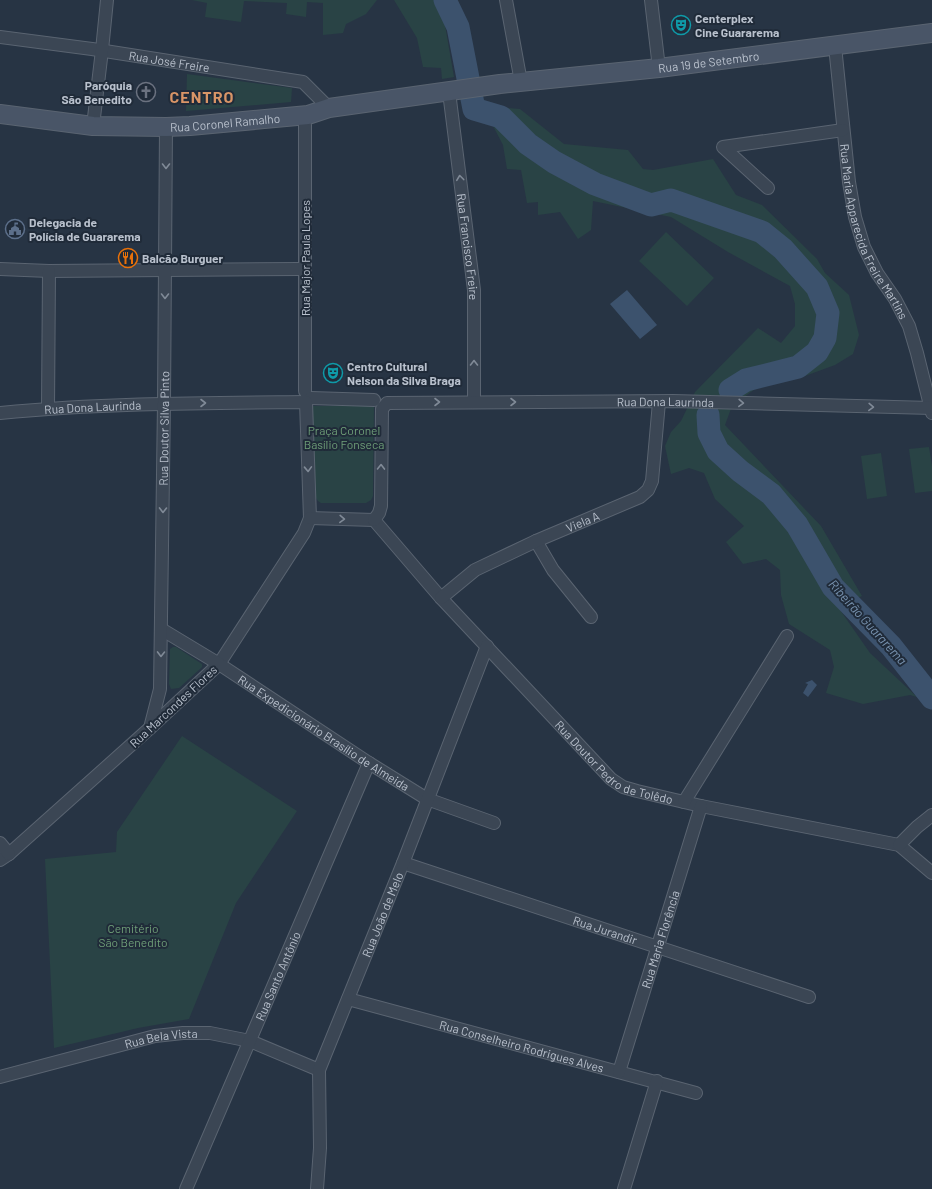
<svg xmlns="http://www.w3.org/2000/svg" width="932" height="1189" font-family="Barlow,sans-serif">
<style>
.green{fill:#294345}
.water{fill:#3c526d}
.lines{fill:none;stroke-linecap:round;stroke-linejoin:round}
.river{stroke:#3c526d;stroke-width:23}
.street-casing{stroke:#5a6471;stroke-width:14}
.secondary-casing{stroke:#5a6471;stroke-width:20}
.street{stroke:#3b4654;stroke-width:12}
.secondary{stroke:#495567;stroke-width:18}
.oneway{stroke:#808a97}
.labels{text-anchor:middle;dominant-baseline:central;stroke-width:4;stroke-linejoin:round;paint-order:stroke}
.poi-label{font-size:12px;font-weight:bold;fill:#b9c1cd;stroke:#202b39;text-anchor:start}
.street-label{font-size:12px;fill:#b9c1cd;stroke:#202b39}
.park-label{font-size:12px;fill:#6f9f78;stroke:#202b39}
.water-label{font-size:13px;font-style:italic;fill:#7893b0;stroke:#202b39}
.district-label{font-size:16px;font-weight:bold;letter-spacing:1px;fill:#d99567;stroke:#202b39}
</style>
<rect width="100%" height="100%" fill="#273444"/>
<path class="green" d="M192,0H377L366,14L346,24L343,33L323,35V3L307,2L306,17L286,14L287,3L244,1L241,22L205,17L207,3Z
M394,0H434L445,25L454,77L442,79L441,68L423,67L417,38Z
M187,74L292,88L291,102L186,111Z
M507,108L520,109L564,144L628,150L643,169L653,170L713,159L736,195L762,205L817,259L825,273L849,295L859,335L853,354L835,365L805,376L759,386L732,406L725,425L821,526L862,596L838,607L870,653L917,697L910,695L863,704L826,693L834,667L830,650L789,624L781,595L780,570L766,559L743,564L726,542L744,526L715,499L704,473L689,468L671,474L665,446L671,432L681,421L695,392L758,328L781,343L795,326V304L790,286L728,252L671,217L593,201L591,230L578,239L560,212L538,215V202L527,203L521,170L507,169L503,145L491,122L506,115Z
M666,232L714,278L687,306L639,261Z
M312,406H374L373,496L371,500L366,503H321L318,501L316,498Z
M929,447L932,466V491L915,493L909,449Z
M881,453L887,496L867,499L861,456Z
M173,647H176L202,664V667L200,669L179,688L171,689L169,684L170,649Z
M182,736L297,811L236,903L189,1019L138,1028L54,1048L45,859L116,852L117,832Z"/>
<path class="water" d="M627,290L657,325L640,339L610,304Z
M812,680L817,685L808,697L803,693L808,684L805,683Z"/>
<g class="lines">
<path class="river" d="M445,0L458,27L474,109L501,117L528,144L554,162L595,184L651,205L671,200L762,232L783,249L817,287L828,313L825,338L817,352L798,367L746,380L730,390
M708,415L709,433L718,451L740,471L771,494L797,525L833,587L891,646L932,698"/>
<g class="street-casing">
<g id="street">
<path d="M506,0L521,82"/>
<path d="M651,0L659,68"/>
<path id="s1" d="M0,37L92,49L303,82L329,108"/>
<path id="s2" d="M835,46L849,182L855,217L864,247L877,273L895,299L909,326L917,353L932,413"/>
<path id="s3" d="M449,92L474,290V402"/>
<path d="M305,125V391"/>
<path d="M93,126L102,50L107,0"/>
<path d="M768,188L723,147L843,130"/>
<path d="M0,269L49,271L300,269"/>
<path d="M311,398L374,400"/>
<path d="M48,408L49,271"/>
<path id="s4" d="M0,413C102,403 204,403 306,402L310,518L304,533L219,664L150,728L9,854L0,860"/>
<path d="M310,518L374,520"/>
<path id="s5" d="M374,520L441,598L611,779L623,787L637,791L701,806L899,845L932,873"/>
<path id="s6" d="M374,520L379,513L381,506L382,409L387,403L673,401L932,408"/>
<path d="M536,541L553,570L591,617"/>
<path id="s7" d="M441,598L475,570L536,541L640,497L648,490L652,481L659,402"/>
<path id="s8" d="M161,629L219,664L369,763L427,799L494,823"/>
<path id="s9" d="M150,728L160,689L164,403L166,127"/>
<path d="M684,802L787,636"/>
<path d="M0,843L9,854"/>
<path d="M899,845L917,827L932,815"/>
<path id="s10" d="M403,863L809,997"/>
<path id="s11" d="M348,999L696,1093"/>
<path id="s12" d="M619,1072L701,806"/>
<path id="s13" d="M0,1077L155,1036L183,1033H210L250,1041L319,1070"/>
<path id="s14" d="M186,1189L369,763"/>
<path id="s15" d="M317,1189L320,1148L319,1070L403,863L487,646"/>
<path d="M624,1189L657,1081"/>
</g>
</g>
<g class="secondary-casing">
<g id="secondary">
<path id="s16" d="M0,114L93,126L166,127L190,126L308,115L329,108L500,84L659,68L932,33"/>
</g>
</g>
<use href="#street" class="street"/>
<use href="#secondary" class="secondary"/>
</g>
<defs><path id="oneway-chevron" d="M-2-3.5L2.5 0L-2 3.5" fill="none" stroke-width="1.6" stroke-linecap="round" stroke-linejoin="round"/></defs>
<g class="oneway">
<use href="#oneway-chevron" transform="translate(166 166) rotate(90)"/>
<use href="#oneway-chevron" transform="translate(460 178) rotate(-97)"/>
<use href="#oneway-chevron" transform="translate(165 296) rotate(90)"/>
<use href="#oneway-chevron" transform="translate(474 363) rotate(-90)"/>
<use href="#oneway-chevron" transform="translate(437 402)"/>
<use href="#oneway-chevron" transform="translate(513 402)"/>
<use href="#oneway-chevron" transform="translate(203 403)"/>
<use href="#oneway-chevron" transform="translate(741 403) rotate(2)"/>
<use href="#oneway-chevron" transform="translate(871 407) rotate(2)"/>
<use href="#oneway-chevron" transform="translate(381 467) rotate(-89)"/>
<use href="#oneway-chevron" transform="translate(308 469) rotate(88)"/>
<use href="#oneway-chevron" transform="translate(163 510) rotate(91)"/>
<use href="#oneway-chevron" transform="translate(342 519) rotate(2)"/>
<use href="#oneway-chevron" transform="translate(161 654) rotate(91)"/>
</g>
<defs>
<g id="theatre-ring" transform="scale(1)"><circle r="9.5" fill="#202b39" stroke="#0f9aa8" stroke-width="1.5"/><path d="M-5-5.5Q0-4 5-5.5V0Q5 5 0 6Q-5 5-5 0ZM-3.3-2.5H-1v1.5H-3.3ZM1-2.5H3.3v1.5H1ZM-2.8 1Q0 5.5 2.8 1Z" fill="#0f9aa8"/></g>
<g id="church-ring" transform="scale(1)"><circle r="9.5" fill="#202b39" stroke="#6b7280" stroke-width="1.5"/><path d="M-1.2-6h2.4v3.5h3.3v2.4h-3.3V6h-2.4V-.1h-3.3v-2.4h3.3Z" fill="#6b7280"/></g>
<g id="civic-ring" transform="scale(1)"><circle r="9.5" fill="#202b39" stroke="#5c6f8a" stroke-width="1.5"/><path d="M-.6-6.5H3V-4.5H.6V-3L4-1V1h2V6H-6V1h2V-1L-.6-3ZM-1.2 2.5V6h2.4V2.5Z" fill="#5c6f8a"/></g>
<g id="restaurant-ring" transform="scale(1)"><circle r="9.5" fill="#202b39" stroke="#e8710a" stroke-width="1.5"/><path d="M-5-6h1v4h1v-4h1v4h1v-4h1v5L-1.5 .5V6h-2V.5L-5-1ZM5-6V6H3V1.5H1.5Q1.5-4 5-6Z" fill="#e8710a"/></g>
</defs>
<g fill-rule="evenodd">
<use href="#theatre-ring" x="681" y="25"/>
<use href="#church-ring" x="146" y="92"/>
<use href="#civic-ring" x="15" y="229"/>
<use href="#restaurant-ring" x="128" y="258"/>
<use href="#theatre-ring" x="333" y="373"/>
</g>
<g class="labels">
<g class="poi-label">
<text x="695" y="18">Centerplex<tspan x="695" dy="14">Cine Guararema</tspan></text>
<text x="132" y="85" text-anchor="end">Paróquia<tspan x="132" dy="14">São Benedito</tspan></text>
<text x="29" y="222">Delegacia de<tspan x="29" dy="14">Polícia de Guararema</tspan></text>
<text x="142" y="258">Balcão Burguer</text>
<text x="347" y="366">Centro Cultural<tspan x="347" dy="14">Nelson da Silva Braga</tspan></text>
</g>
<g class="street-label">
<text stroke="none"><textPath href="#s1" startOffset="171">Rua José Freire</textPath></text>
<text stroke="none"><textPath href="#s16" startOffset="714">Rua 19 de Setembro</textPath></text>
<text stroke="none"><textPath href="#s16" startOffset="226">Rua Coronel Ramalho</textPath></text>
<text stroke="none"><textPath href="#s2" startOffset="192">Rua Maria Apparecida Freire Martins</textPath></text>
<text stroke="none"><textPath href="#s3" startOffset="156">Rua Francisco Freire</textPath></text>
<text transform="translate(305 258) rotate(-90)">Rua Major Paula Lopes</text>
<text stroke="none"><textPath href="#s6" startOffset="399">Rua Dona Laurinda</textPath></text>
<text stroke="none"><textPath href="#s4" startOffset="93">Rua Dona Laurinda</textPath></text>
<text stroke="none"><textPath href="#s9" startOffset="301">Rua Doutor Silva Pinto</textPath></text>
<text stroke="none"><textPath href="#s7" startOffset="162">Viela A</textPath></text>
<text transform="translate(173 706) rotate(-43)">Rua Marcondes Flores</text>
<text stroke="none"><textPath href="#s8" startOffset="193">Rua Expedicionário Brasílio de Almeida</textPath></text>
<text stroke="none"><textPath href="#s5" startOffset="345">Rua Doutor Pedro de Tolêdo</textPath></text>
<text stroke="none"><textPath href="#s15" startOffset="287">Rua João de Melo</textPath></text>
<text stroke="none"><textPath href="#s10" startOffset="213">Rua Jurandir</textPath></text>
<text stroke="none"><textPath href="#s12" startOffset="139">Rua Maria Florência</textPath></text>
<text stroke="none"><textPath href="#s14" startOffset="232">Rua Santo Antônio</textPath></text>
<text stroke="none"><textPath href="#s13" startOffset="166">Rua Bela Vista</textPath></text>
<text stroke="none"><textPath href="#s11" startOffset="180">Rua Conselheiro Rodrigues Alves</textPath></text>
</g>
<g class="park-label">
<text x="344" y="430">Praça Coronel<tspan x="344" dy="14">Basílio Fonseca</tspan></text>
<text x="133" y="928">Cemitério<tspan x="133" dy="14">São Benedito</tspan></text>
</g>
<g class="water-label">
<text transform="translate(868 622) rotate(48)">Ribeirão Guararema</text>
</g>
<g class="district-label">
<text x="202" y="96">CENTRO</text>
</g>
</g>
</svg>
